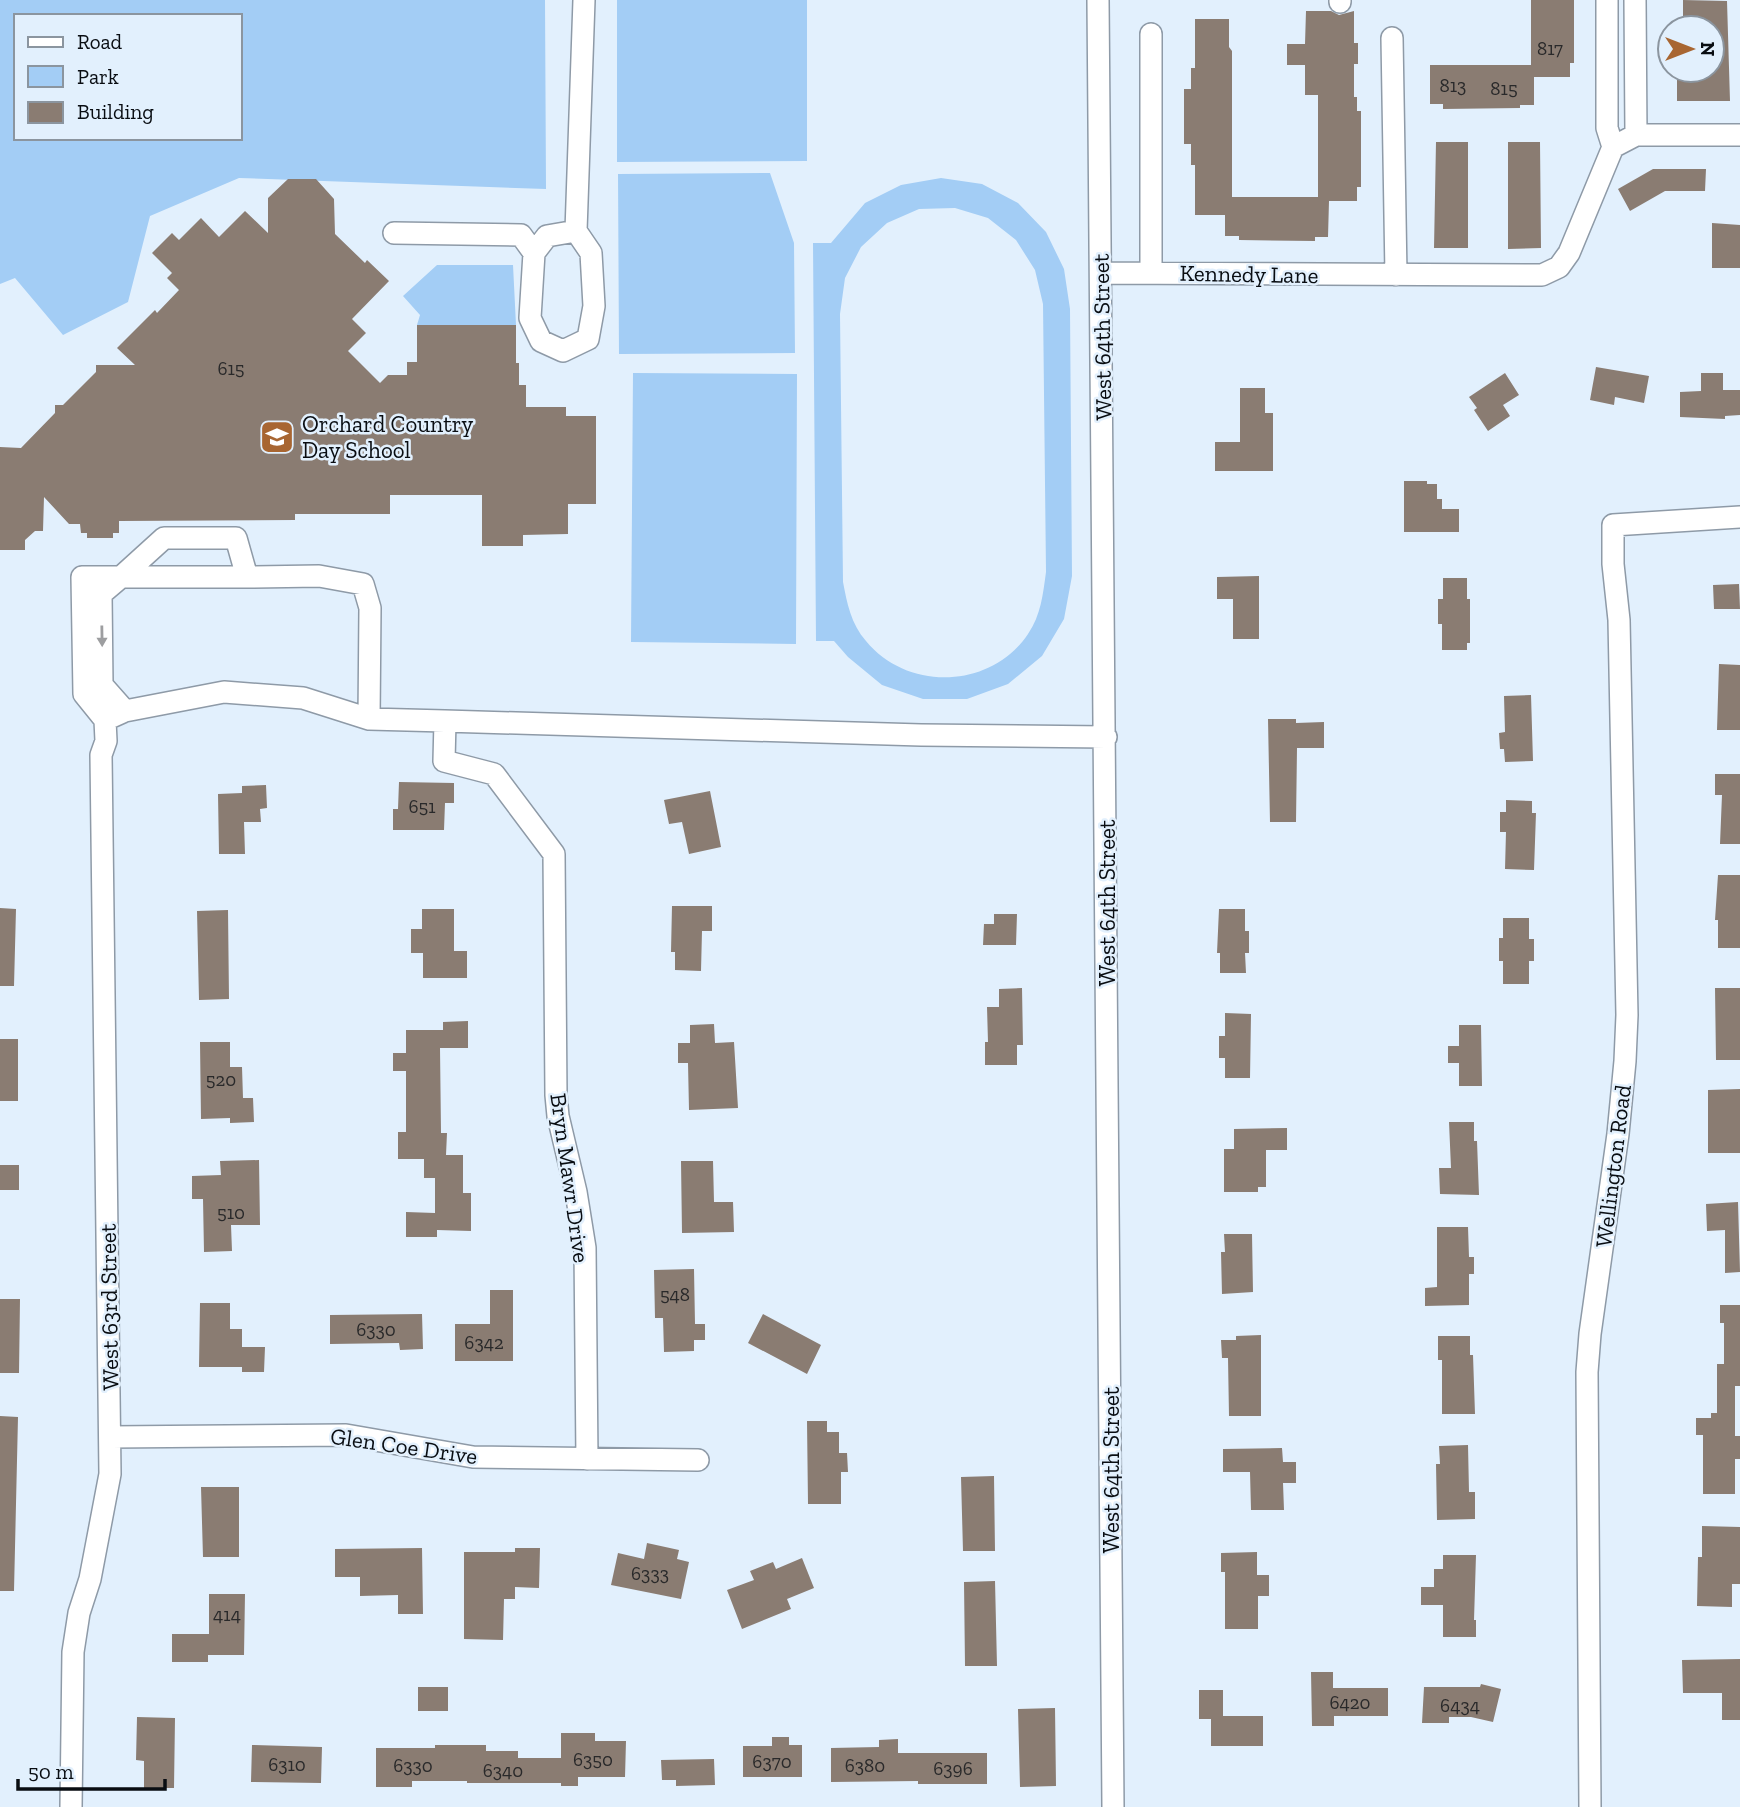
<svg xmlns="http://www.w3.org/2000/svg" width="1740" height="1807" font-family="'Zilla Slab',serif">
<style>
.green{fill:#a3cdf5;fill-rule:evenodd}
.building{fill:#8a7c72}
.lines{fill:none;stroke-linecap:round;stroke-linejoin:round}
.minor-casing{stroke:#8e9aa7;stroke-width:24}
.minor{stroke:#fff;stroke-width:21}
.oneway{fill:#9d9ea0}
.labels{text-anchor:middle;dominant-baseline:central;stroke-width:5;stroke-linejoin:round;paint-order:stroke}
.number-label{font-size:19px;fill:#29292a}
.street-label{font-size:23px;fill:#090d12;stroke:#e2f0fd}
.poi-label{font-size:23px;fill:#090d12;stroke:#e2f0fd;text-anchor:start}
</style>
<rect width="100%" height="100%" fill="#e2f0fd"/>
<path class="green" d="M0,0H545L546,189L239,178L150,216L128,302L63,335L15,278L0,284ZM16,16H240V138H16Z
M617,0H807V161L617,162Z
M770,173L794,243L795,353L619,354L618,174Z
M941,178L982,184L1018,203L1046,232L1064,269L1070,309L1072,576L1064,619L1042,656L1008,684L967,699H923L882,685L848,657L834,641H816L813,243H831L865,203L901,185ZM955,208L988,218L1016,240L1035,270L1043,304L1046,572C1043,594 1041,615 1028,634C991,689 908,692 866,641C851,624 847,603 843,582L840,314L845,278L861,247L887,223L919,209Z
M437,265H513L516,325H417L420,315L403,296Z
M633,373L797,374L796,644L631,642Z"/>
<path class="building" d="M1531,0H1574V63H1570V77H1534V105H1520V108L1443,109V104H1430V65H1531Z
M1683,0L1727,1L1730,101H1677V74H1683V70H1712V28H1683Z
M1306,11H1331L1339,15L1354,11V43H1358V64H1354V97H1357V111H1361V187H1357V201H1329L1328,237H1315V241L1239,240V236H1225V215H1195V165H1191V144H1184V89H1191V68H1195V19H1229V47L1232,51V197H1318V95H1305V65H1287V44H1305Z
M1436,142H1468V248H1434Z
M1508,142H1540L1541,248L1508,249Z
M1653,169H1706L1705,191H1665L1630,211L1618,189Z
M288,179H316L334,199L335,234L365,263L367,260L389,281L352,319L366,333L348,351L380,383L388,375H407V362H417V325H516V363H519V385H526V407H566V416H596V504H568V534L523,535V546H482V495H390V514H295V520L119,521V533H113V538H87V533H81L80,524H69L44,497L43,531H35L25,540V550H0V447L21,448L55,413V405H63L96,372V365H135L117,348L155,310L157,313L179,290L167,278L172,273L152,253L172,233L179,240L201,218L219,237L245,211L268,233V198Z
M1712,223L1740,225V268H1712Z
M1596,367L1649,376L1644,403L1615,397L1614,405L1590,400Z
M1505,373L1519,395L1503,405L1510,416L1488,431L1474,410L1477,408L1469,397Z
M1701,373H1723V390H1740V415L1725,416V419L1680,417V392L1701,391Z
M1240,388H1265V413H1273V471H1215V442H1240Z
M1404,481H1427V484H1437V499H1442V509H1459V532H1404Z
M1259,576V639H1233V599H1217V577Z
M1443,578H1467V599H1470V643H1467V650H1442V624H1438V599H1443Z
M1739,584L1740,609H1714L1713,585Z
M1719,664L1740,665V730H1717Z
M1531,695L1533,761L1505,762L1504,749H1500L1499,733L1505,732L1504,696Z
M1268,719H1296V723L1324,722V748H1297L1296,822H1270Z
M1715,774H1740V844H1720L1722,795H1715Z
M399,782L454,783V803H445L444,830H393V809H398Z
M266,785L267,808L260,809L261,822H244L245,854H219L218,794L242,793V786Z
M710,791L721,847L689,854L682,822L669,824L664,800Z
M1506,800L1532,801V813H1536L1534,870L1505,869L1506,832H1500V812H1506Z
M1718,875H1740V948H1718V920H1715Z
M672,906H712V931H702L701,971L675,970V952H671Z
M0,908L16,909L14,986H0Z
M422,909H454V951H467V978H423V953H411V929H422Z
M1219,909H1245V931H1249V953H1245L1246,973H1220V953H1217Z
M228,910L229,999L199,1000L197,911Z
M994,914H1017L1016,945H983L984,924H994Z
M1503,918H1529V939H1534V961H1529V984H1503V961H1499V938H1503Z
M1022,988L1023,1045H1017V1065H985V1042H988L987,1007H999V989Z
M1715,988H1740V1060H1716Z
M1225,1013L1251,1014L1250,1078H1225V1058H1219V1036H1225Z
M468,1021V1048H440L441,1133H447L446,1155H463V1193H471V1231L437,1230V1237H406V1212L435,1213V1178H424V1159H398V1132H406V1071H393V1053H406V1030H443V1022Z
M714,1024L715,1043L734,1042L738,1108L689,1110L688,1063H678V1043H690V1025Z
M1459,1025H1481L1482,1086H1459V1063H1448V1046H1459Z
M0,1039H18V1101H0Z
M200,1042H230V1067H242L243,1098H253L254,1122L230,1123V1118L201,1119Z
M1740,1089V1153H1708V1090Z
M1449,1122H1474V1141H1477L1479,1195L1440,1194L1439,1168H1451Z
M1287,1128V1150H1266V1187H1258V1192H1224V1149H1234V1129Z
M259,1160L260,1225H231L232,1251L204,1252L203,1199H192V1176L221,1175L220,1161Z
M681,1161H713L714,1202H733L734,1232L682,1233Z
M0,1165H19V1190H0Z
M1738,1202L1740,1272L1725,1273V1230L1707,1231L1706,1204Z
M1437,1227H1468L1469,1257H1474V1274H1469V1305L1425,1306V1288L1437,1287Z
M1224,1234H1252L1253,1292L1222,1294L1221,1252H1225Z
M694,1269L695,1324H705V1340H694V1351L664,1352L663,1318H655L654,1270Z
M490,1290H513V1361H455V1324H490Z
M0,1299H20L19,1373H0Z
M200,1303H230V1329H242V1347H265L264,1372H242V1367H199Z
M1720,1305H1740V1386H1735V1436H1740V1459H1735V1494H1703V1435H1696V1418H1711V1413H1717V1364H1724V1323H1720Z
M422,1314L423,1349L400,1350L399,1343L330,1344V1315Z
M763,1314L821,1345L807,1374L748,1343Z
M1261,1335V1416H1229L1228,1358H1222L1221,1340H1236V1336Z
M1438,1336H1470V1355H1473L1475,1414H1442V1360H1438Z
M0,1416L18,1417L14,1591H0Z
M807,1421H827V1432H839V1453H847L848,1472H841V1504H808Z
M1468,1445L1469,1492H1475V1519L1437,1520L1436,1464H1440L1439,1446Z
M1282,1448L1283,1462H1296V1483H1283L1284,1510H1251L1250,1472H1223V1449Z
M994,1476L995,1551H963L961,1477Z
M201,1487H239V1557H203Z
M1702,1526L1740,1527V1584H1732V1607L1697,1606L1698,1557H1702Z
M647,1543L679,1550L677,1559L689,1562L681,1599L611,1585L618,1553L644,1559Z
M422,1548L423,1614H398V1595L360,1596V1577H335V1549Z
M515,1548H540L539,1588L515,1587V1599H504L503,1640L464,1639V1552H515Z
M1257,1552V1575H1269V1596H1258V1629H1225V1572H1221V1553Z
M1443,1555H1476L1474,1620H1476V1637H1443V1605H1421V1587H1434V1569H1443Z
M802,1558L814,1588L787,1599L791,1609L742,1629L727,1590L754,1580L750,1571L773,1562L776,1569Z
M995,1581L997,1666H965L964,1582Z
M209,1594H245L244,1655H208V1662H172V1634H209Z
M1740,1659V1720H1722V1693H1683L1682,1660Z
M1311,1672H1333V1688H1388V1716H1334V1726H1312Z
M1481,1684L1501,1689L1493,1722L1471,1717H1449V1723H1422L1424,1687H1480Z
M418,1687H448V1711H418Z
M1199,1690H1223V1716H1263V1746H1211V1719H1199Z
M1055,1708L1056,1786L1020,1787L1018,1709Z
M137,1717L175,1718L174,1788H144V1761L136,1760Z
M561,1733H595V1741H626L625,1777H578V1786H561V1783H467V1781H412V1787H376V1748H435V1745H486V1751H518V1758H561Z
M772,1737H789V1745H802V1777H743V1746H772Z
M898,1739V1753H987V1784H918V1781L831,1782V1748L879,1747V1740Z
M252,1745L322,1747L321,1783L251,1782Z
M714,1759L715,1785L676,1786V1780H662L661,1760Z"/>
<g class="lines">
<g class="minor-casing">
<path id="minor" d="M1098,0L1113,1807
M1340,0V2
M1607,0V128L1613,147
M1635,0L1636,135
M1151,34V273
M1392,38L1396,275
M394,233L521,235L534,253L530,318L541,341L563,351L588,339L594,306L591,253L576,231L584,0
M534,253L547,236L576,231
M1101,273L1542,275L1559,267L1569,253L1613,147L1636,135H1740
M121,577L101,594L102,685L125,711
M247,577H121L164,538H236L247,577L319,576L363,584L370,608L369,719L445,721
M105,720L125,711L224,692L303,698L369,719
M111,1437L346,1435L473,1457L698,1460
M587,1459L585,1248L576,1192L558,1116L556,1095L554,854L494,774L444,761L445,721L921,735L1106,737
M71,1807L73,1652L79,1613L90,1579L110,1474L101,755L106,741L105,720L84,694L82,577H121
M1590,1807L1587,1372L1590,1334L1618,1134L1625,1061L1627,1015L1619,620L1613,564V525L1740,517"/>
</g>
<use href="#minor" class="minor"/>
</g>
<defs><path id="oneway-solid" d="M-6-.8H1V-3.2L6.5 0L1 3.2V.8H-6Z" transform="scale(1.75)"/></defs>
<use class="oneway" href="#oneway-solid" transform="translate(102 636) rotate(89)"/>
<defs>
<g id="school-square" transform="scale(1.75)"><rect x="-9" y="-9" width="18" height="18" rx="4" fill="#a86632" stroke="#e2f0fd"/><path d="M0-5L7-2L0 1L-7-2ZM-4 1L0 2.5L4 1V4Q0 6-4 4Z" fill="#fff"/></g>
</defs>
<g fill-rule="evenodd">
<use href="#school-square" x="277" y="437"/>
</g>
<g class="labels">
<g class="number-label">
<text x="1550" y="48">817</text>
<text x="1453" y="85">813</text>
<text x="1504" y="88">815</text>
<text x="231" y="368">615</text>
<text x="422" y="806">651</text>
<text x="221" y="1079">520</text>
<text x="231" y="1212">510</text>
<text x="675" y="1294">548</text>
<text x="376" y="1329">6330</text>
<text x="484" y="1342">6342</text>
<text x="650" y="1573">6333</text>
<text x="227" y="1614">414</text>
<text x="1350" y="1702">6420</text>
<text x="1460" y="1705">6434</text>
<text x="593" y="1759">6350</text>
<text x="772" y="1761">6370</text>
<text x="287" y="1764">6310</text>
<text x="413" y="1765">6330</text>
<text x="865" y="1765">6380</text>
<text x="953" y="1768">6396</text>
<text x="503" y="1770">6340</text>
</g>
<g class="street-label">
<text transform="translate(1249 274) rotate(1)">Kennedy Lane</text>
<text transform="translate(1102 337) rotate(-91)">West 64th Street</text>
<text transform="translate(1107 903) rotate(-90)">West 64th Street</text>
<text transform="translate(1613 1166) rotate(-83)">Wellington Road</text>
<text transform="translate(570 1178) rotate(82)">Bryn Mawr Drive</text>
<text transform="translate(109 1307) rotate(-91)">West 63rd Street</text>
<text transform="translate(404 1446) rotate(8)">Glen Coe Drive</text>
<text transform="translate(1111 1470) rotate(-90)">West 64th Street</text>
</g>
<g class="poi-label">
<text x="302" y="424">Orchard Country<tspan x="302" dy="26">Day School</tspan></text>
</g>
</g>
<rect x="14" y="14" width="228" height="126" fill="#e2f0fd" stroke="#8b959f" stroke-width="2"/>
<rect x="28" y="37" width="35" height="10" fill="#ffffff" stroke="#8b959f" stroke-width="2"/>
<text x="77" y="49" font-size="21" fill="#090d12">Road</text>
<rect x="28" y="66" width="35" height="21" fill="#a3cdf5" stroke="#8b959f" stroke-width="2"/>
<text x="77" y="84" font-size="21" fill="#090d12">Park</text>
<rect x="28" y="102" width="35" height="21" fill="#8a7c72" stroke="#8b959f" stroke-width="2"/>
<text x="77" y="119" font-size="21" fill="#090d12">Building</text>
<g transform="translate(1691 49) rotate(90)"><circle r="33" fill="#e2f0fd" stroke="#8b959f" stroke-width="2"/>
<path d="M0-5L12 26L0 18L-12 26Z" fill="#a86632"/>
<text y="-10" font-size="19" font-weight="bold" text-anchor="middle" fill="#090d12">N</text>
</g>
<path d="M18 1779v10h147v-10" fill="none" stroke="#090d12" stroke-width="3.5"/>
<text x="28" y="1779" font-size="21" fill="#090d12" stroke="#e2f0fd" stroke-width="5" paint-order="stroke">50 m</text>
</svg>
